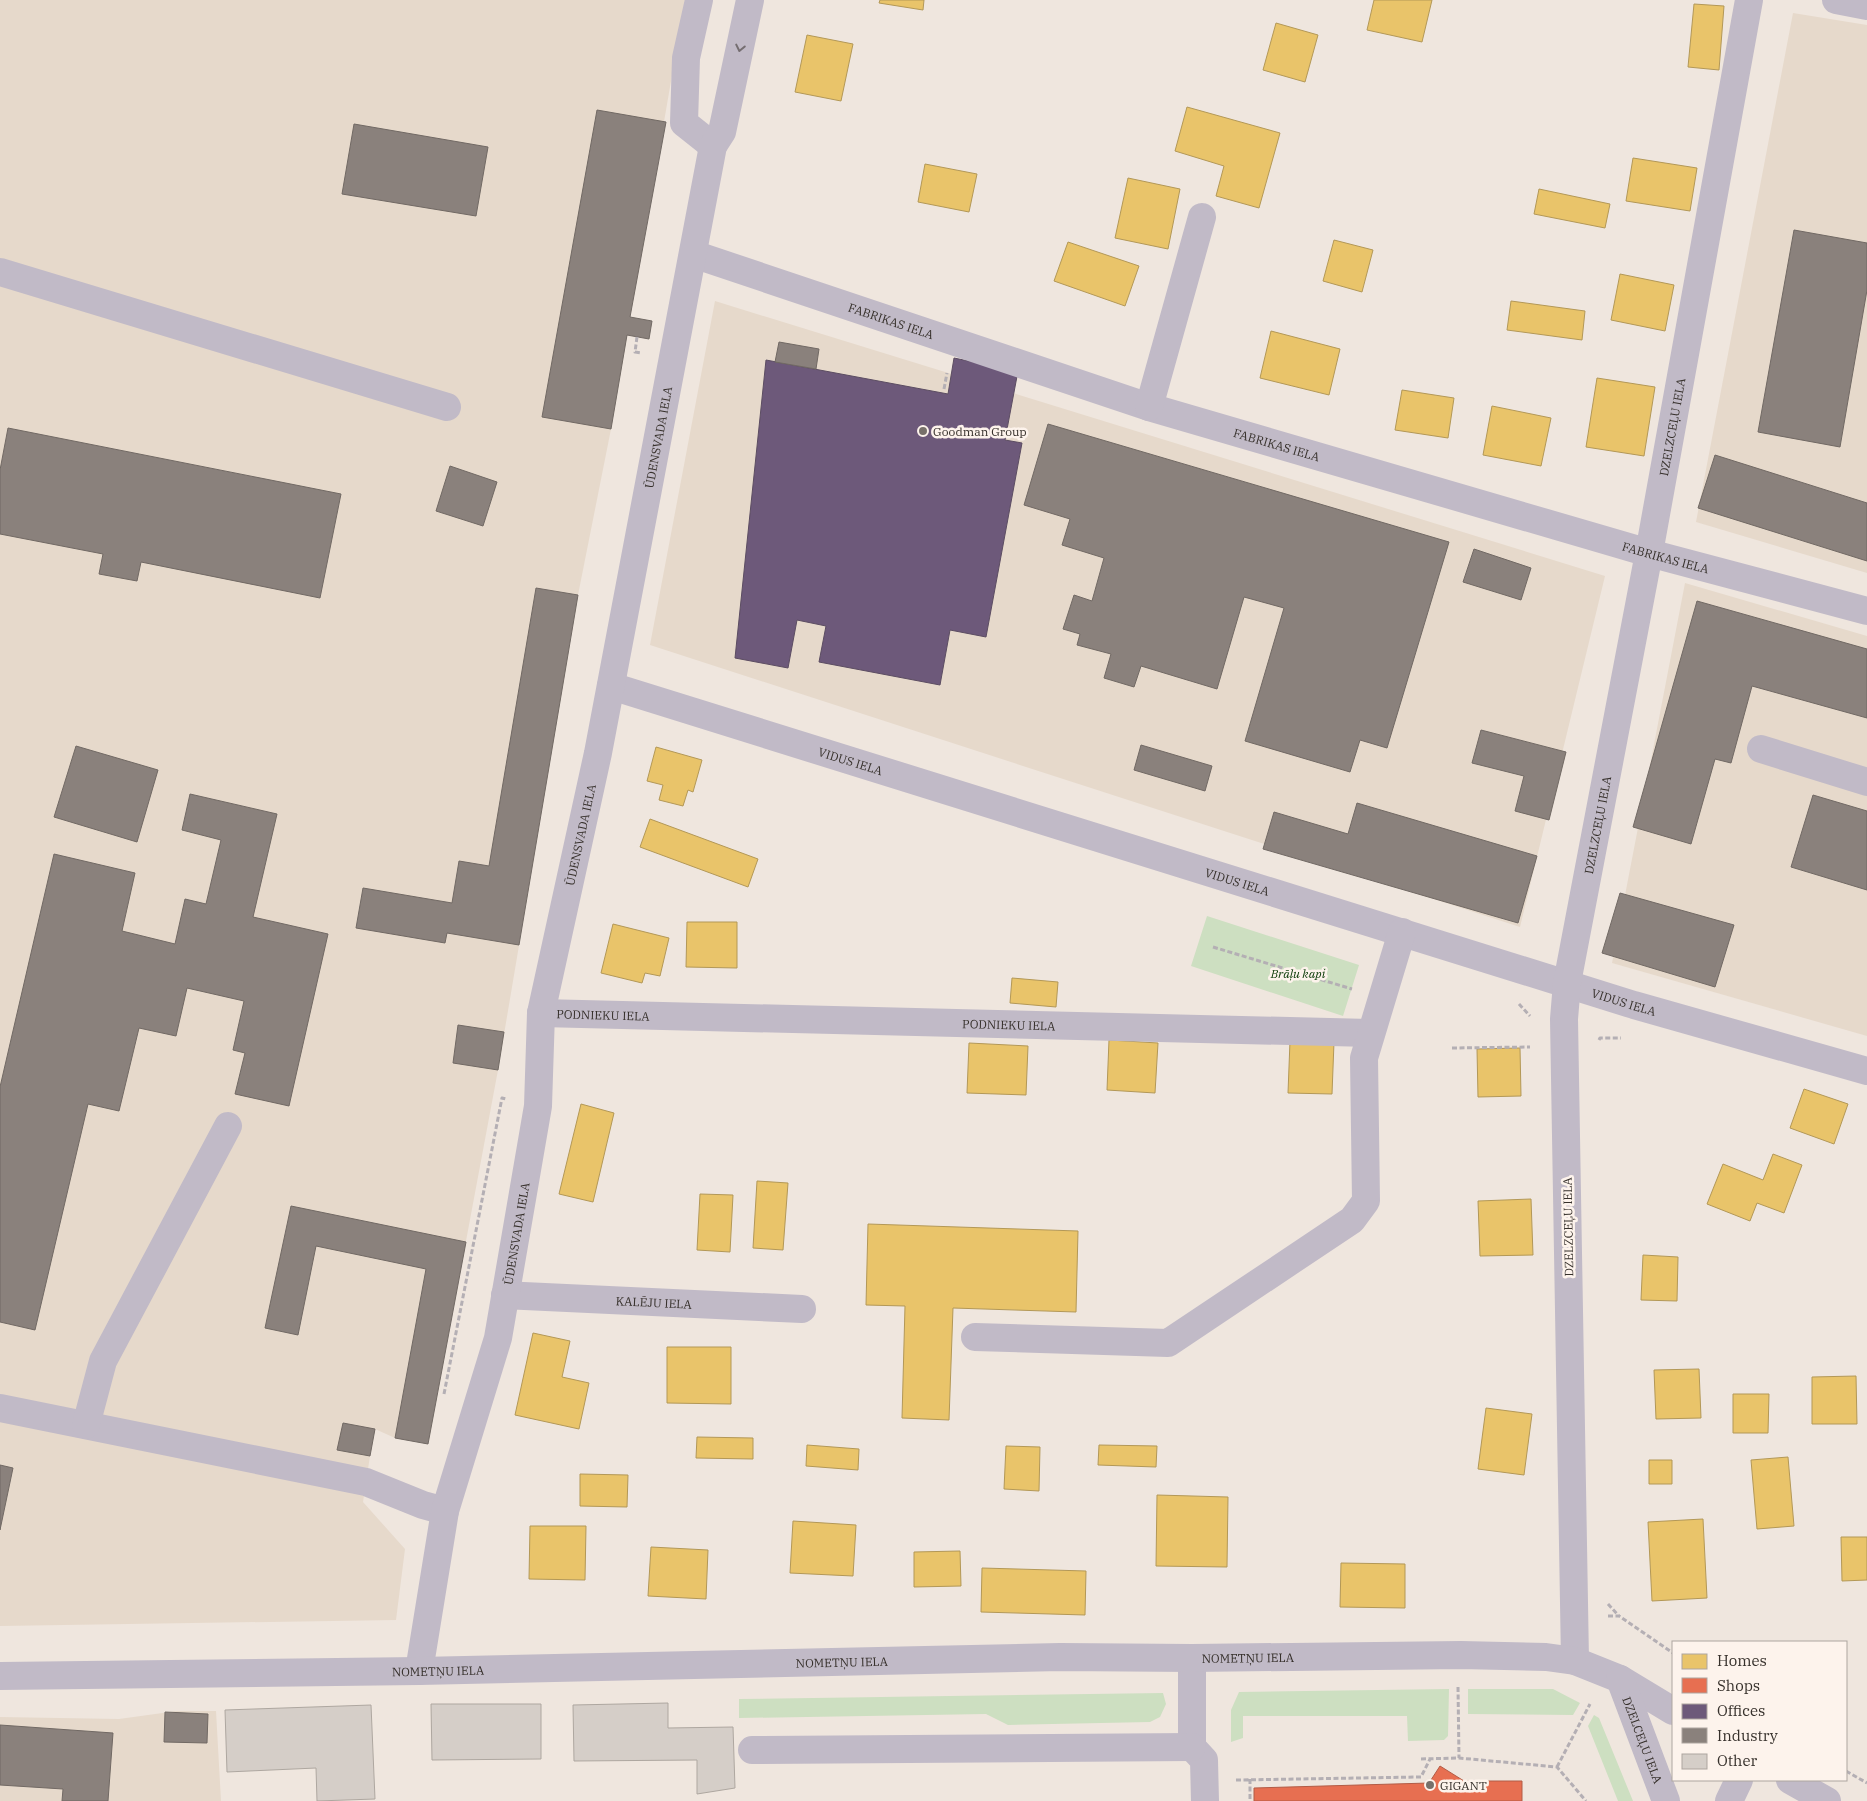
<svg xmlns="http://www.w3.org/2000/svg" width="1867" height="1801" font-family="'IBM Plex Serif',serif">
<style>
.industrial{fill:#e6d9cb}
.green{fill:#cddfc1}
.homes{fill:#e9c46a;stroke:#b39857}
.shops{fill:#e76f51;stroke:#b25c46}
.offices{fill:#6d597a;stroke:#5c4d62}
.industry{fill:#8a817c;stroke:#716964}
.building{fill:#d5cec8;stroke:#aea7a0}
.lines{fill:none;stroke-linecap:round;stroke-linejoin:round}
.path{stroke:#b4afb4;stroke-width:3;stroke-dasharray:5 2.5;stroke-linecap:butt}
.minor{stroke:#c1bac7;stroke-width:28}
.oneway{stroke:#756e71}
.poi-dot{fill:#77706a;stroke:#fdf3ec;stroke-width:2}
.labels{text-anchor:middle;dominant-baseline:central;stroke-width:5;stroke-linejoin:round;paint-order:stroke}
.street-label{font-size:12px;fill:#36302b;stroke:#fdf3ec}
.poi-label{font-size:12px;fill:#36302b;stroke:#fdf3ec;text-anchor:start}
.park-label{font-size:12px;font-style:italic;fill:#053600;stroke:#fdf3ec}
</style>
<rect width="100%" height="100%" fill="#efe6de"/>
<path class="industrial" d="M0,0H685L611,429L578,595L498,1070L428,1444L395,1438L375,1429L370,1456L363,1502L405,1549L396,1620L0,1626Z
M1793,13L1867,25V573L1696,522Z
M715,301L1605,576L1520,927L650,645Z
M1685,583L1867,636V1036L1612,963Z
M177,1711H216L221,1801H0V1717L119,1719Z"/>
<path class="green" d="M1207,916L1359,965L1343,1016L1191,966Z
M1449,1689L1448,1736L1444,1740L1408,1741L1407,1716H1243V1738L1231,1742V1710L1239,1692Z
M1468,1689H1553L1580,1703L1573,1715L1468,1714Z
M1163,1693L1166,1704L1160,1717L1150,1722L1008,1725L986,1714L739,1718V1699Z
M1594,1715L1599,1718L1633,1801H1618L1588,1726Z"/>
<path class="homes" d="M880,0H924L923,10L879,3Z
M1374,0H1432L1422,42L1367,30Z
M1694,4L1724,6L1719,70L1688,67Z
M1276,23L1318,35L1305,82L1263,70Z
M807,35L853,44L841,101L795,92Z
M1187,107L1280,133L1259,208L1216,196L1224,166L1175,151Z
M1633,158L1697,168L1690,211L1626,201Z
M925,164L977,174L969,212L918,202Z
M1128,178L1180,189L1168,249L1115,238Z
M1539,189L1610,204L1605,228L1534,214Z
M1334,240L1373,250L1362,292L1323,281Z
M1068,242L1139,266L1125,306L1054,281Z
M1620,274L1674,285L1665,331L1611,320Z
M1511,301L1585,311L1582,340L1507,330Z
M1271,331L1340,349L1329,395L1260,378Z
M1597,378L1655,387L1644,456L1586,447Z
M1402,390L1454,398L1448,438L1395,430Z
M1492,406L1551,418L1541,466L1483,455Z
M656,747L702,760L693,792L688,790L683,806L659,800L663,785L647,781Z
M650,819L758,859L748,887L640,847Z
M687,922H737V968L686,967Z
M613,924L669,938L660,976L645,973L642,983L601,973Z
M1012,978L1058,982L1056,1007L1010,1003Z
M1109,1040L1158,1043L1155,1093L1107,1090Z
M1290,1041L1334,1042L1332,1094L1288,1093Z
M969,1043L1028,1046L1026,1095L967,1093Z
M1520,1048L1521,1096L1478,1097L1477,1049Z
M1804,1089L1848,1104L1834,1144L1790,1128Z
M581,1104L614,1113L593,1202L559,1194Z
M1773,1154L1802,1165L1784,1213L1757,1203L1750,1221L1707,1204L1723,1164L1763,1180Z
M757,1181L788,1183L783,1250L753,1248Z
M700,1194L733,1195L730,1252L697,1250Z
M1531,1199L1533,1255L1480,1256L1478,1201Z
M868,1224L1078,1231L1076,1312L953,1308L949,1420L902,1418L905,1306L866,1305Z
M1643,1255L1678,1257L1677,1301L1641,1300Z
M533,1333L570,1341L562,1377L589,1383L579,1429L515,1415Z
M667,1347H731V1404L667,1403Z
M1699,1369L1701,1418L1656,1419L1654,1370Z
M1856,1376L1857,1424H1812V1377Z
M1733,1394H1769L1768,1433H1733Z
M1486,1408L1532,1414L1524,1475L1478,1469Z
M697,1437L753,1438V1459L696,1458Z
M807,1445L859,1449L858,1470L806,1466Z
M1099,1445L1157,1446L1156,1467L1098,1465Z
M1006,1446L1040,1447L1039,1491L1004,1489Z
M1788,1457L1794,1526L1757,1529L1751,1460Z
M1649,1460H1672V1484H1649Z
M580,1474L628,1475L627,1507L580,1506Z
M1157,1495L1228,1497L1227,1567L1156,1566Z
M1703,1519L1707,1598L1652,1601L1648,1522Z
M793,1521L856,1525L853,1576L790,1573Z
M530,1526H586L585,1580L529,1579Z
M1841,1537H1867V1580L1842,1581Z
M651,1547L708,1550L706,1599L648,1596Z
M960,1551L961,1586L914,1587V1552Z
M1341,1563L1405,1564V1608L1340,1607Z
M982,1568L1086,1571L1085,1615L981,1612Z"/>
<path class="shops" d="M1440,1766L1464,1781H1522V1801H1254V1788L1429,1783Z"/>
<path class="offices" d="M954,358L1018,371L1005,440L1022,443L986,637L950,630L940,685L819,662L826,626L797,620L788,668L735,658L766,360L948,394Z"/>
<path class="industry" d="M597,110L666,122L630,317L652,321L649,339L627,335L611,429L542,417Z
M354,124L488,147L476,216L342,194Z
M1794,230L1867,243V290L1840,447L1758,432Z
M779,342L819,349L816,369L775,362Z
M1048,424L1449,542L1387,748L1360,740L1350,772L1245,741L1284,608L1244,597L1217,689L1141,666L1134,687L1104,678L1111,654L1077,645L1080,634L1063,629L1074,595L1092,601L1104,558L1062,545L1070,519L1024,505Z
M8,428L341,494L320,598L141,562L137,581L99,574L103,554L0,534V470Z
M1715,455L1867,503V561L1698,508Z
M450,466L497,482L483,526L436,511Z
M1474,549L1531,568L1521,600L1463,582Z
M536,588L578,595L519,945L447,933L445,943L356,928L363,888L452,903L459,861L489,866Z
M1697,601L1867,649V718L1752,686L1731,763L1715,759L1691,844L1633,827Z
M1481,730L1566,752L1549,820L1515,811L1524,776L1472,763Z
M1141,745L1212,766L1205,791L1134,770Z
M76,746L158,770L137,842L54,817Z
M190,794L277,814L253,917L328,934L289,1106L235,1094L245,1053L233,1050L244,1001L187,988L176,1036L139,1028L119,1111L88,1104L35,1330L0,1322V1087L54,854L135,873L122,931L175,944L185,899L206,904L221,840L182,830Z
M1813,795L1867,811V890L1791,867Z
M1357,803L1537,856L1518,923L1263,849L1274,812L1348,834Z
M1620,893L1734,925L1715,987L1602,953Z
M458,1025L504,1032L498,1070L453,1063Z
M291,1206L466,1242L428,1444L395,1438L426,1269L316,1246L298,1335L265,1328Z
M343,1423L375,1429L370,1456L337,1450Z
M0,1465L13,1468L0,1530Z
M165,1712L208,1714L207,1743L164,1742Z
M0,1725L113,1733L108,1801H62L63,1789L0,1785Z"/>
<path class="building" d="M668,1703V1728L733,1727L735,1788L697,1794V1760L574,1761L573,1705Z
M431,1704H541V1759L432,1760Z
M371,1705L375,1799L317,1801L316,1768L227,1772L225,1710Z"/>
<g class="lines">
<path class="path" d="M637,337L635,352L642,353
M944,389L947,373
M1213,947L1352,989
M1519,1004L1530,1016
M1599,1040L1600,1038H1621
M1452,1048L1530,1047
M444,1394L502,1098L506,1099
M1608,1604L1619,1616
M1608,1616H1619L1673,1653
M1458,1687L1459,1758
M1421,1759L1459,1758L1557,1767L1586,1801
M1557,1767L1590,1704
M1846,1771L1867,1783
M1250,1779V1801
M1236,1780L1421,1777L1430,1759"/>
<g class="minor">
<path d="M699,0L686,58L684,123L713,146"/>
<path d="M1836,0L1867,6"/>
<path id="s1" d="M693,254L1149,407L1649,553L1867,611"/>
<path d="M0,272L447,407"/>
<path d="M1149,407L1202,217"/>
<path id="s2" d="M611,686L1634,1005L1867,1071"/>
<path d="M1761,749L1867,782"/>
<path id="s3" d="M541,1013L1370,1033"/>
<path id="s4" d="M505,1295L802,1309"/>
<path d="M975,1337L1168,1343L1352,1220L1366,1201L1364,1058L1402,932"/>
<path d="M0,1408L366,1482L423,1505L445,1511"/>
<path d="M86,1425L103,1361L228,1126"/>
<path d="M1192,1658V1747L1204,1760L1205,1801"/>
<path id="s5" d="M1575,1661L1564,1019L1567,983L1649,553L1749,0"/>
<path id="s6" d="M419,1671L445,1511L498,1338L538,1106L541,1013L598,753L713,146L722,132L750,0"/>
<path id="s7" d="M0,1676L419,1671L1060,1657L1192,1658L1461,1655L1546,1657L1575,1661L1620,1679L1673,1711"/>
<path id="s8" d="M1620,1679L1666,1801"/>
<path d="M752,1750L1192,1747"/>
<path d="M1790,1780L1827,1801"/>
<path d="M1729,1801L1739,1780"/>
</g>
</g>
<defs><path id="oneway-chevron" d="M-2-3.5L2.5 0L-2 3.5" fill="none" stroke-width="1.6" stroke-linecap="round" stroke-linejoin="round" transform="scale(1.25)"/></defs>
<use class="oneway" href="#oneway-chevron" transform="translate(740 48) rotate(102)"/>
<g class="poi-dot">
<circle cx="923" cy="431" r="5"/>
<circle cx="1430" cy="1785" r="5"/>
</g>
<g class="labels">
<g class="street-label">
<text stroke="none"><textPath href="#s1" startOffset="209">FABRIKAS IELA</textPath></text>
<text stroke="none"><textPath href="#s5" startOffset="1244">DZELZCEĻU IELA</textPath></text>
<text stroke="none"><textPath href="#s6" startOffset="1259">ŪDENSVADA IELA</textPath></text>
<text stroke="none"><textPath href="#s1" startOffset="614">FABRIKAS IELA</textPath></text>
<text stroke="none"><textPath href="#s1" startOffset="1019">FABRIKAS IELA</textPath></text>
<text stroke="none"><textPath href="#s2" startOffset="251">VIDUS IELA</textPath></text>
<text stroke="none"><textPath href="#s5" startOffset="839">DZELZCEĻU IELA</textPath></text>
<text stroke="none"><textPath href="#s6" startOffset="854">ŪDENSVADA IELA</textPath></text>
<text stroke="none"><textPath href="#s2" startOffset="656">VIDUS IELA</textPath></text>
<text stroke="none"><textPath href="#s2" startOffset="1061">VIDUS IELA</textPath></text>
<text stroke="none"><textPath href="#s3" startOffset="62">PODNIEKU IELA</textPath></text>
<text stroke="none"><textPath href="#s3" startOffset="468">PODNIEKU IELA</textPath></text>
<text transform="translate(1568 1227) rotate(-91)">DZELZCEĻU IELA</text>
<text stroke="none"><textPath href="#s6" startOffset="449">ŪDENSVADA IELA</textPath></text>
<text stroke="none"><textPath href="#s4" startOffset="149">KALĒJU IELA</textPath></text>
<text stroke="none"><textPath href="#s7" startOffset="1248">NOMETŅU IELA</textPath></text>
<text stroke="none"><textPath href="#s7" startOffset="842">NOMETŅU IELA</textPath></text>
<text stroke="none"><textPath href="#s7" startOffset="438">NOMETŅU IELA</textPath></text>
<text stroke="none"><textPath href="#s8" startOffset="65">DZELCEĻU IELA</textPath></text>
</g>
<g class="poi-label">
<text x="933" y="431">Goodman Group</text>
<text x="1440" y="1785">GIGANT</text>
</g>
<g class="park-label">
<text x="1298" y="973">Brāļu kapi</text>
</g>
</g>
<rect x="1672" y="1641" width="175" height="140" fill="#fdf3ec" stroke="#ada59f"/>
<rect x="1682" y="1654" width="25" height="15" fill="#e9c46a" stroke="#ada59f"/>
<text x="1717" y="1666" font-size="15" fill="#36302b">Homes</text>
<rect x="1682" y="1678" width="25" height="15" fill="#e76f51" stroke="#ada59f"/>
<text x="1717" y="1691" font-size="15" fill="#36302b">Shops</text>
<rect x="1682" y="1704" width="25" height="15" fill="#6d597a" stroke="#ada59f"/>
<text x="1717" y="1716" font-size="15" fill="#36302b">Offices</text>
<rect x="1682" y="1728" width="25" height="15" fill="#8a817c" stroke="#ada59f"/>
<text x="1717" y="1741" font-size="15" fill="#36302b">Industry</text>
<rect x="1682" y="1754" width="25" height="15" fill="#d5cec8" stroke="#ada59f"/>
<text x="1717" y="1766" font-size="15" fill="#36302b">Other</text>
</svg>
